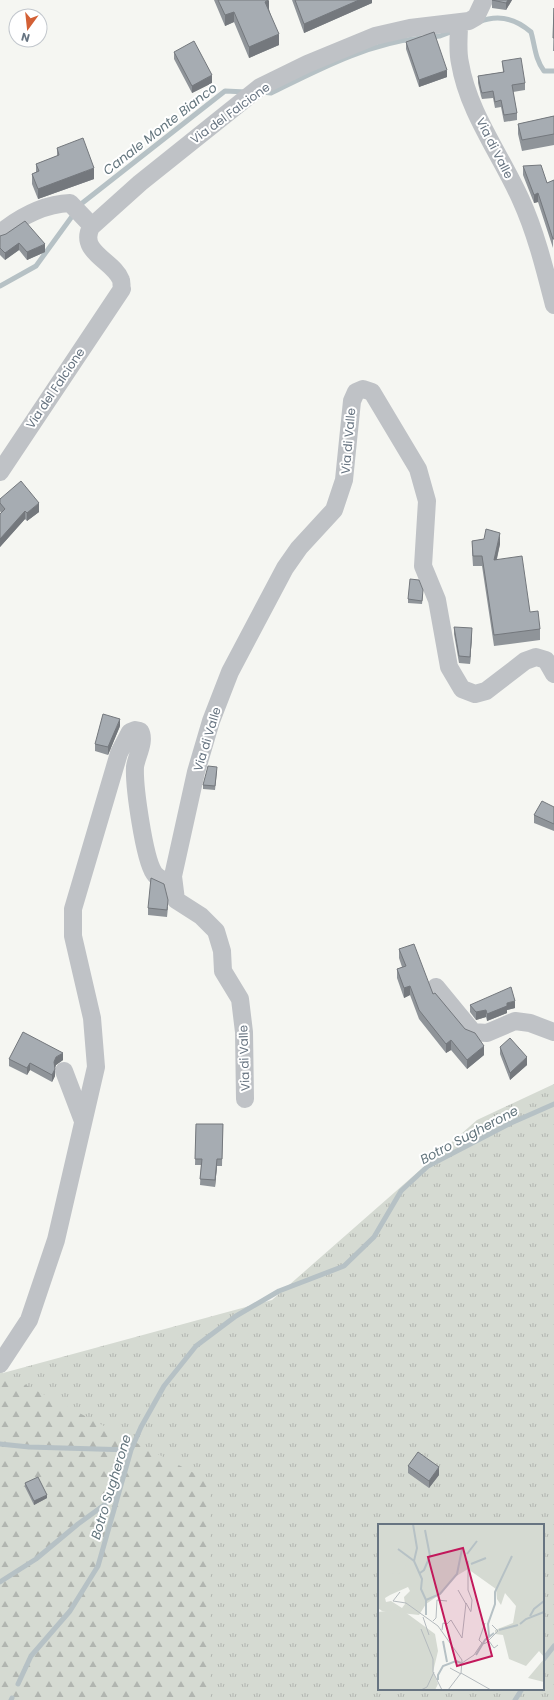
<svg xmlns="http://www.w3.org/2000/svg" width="554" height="1700" font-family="Poppins,sans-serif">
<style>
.grass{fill:url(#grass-tufts);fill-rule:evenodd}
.forest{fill:url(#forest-firs)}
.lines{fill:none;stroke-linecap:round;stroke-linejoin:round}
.stream{stroke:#b6c1c5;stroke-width:5}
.street{stroke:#bfc2c6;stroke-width:18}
.wall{fill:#8f9499}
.shaded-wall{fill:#74787d}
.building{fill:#a6acb2;stroke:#74787d}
.labels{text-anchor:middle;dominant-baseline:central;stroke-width:4;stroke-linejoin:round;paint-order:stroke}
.street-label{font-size:12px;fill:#677481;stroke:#fff}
.water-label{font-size:13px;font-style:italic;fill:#63757d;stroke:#fff}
.inset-river{fill:none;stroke:#b6c1c5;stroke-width:2}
.inset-road{fill:none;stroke:#b4babe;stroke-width:1}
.view{fill:#c2185b;fill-opacity:0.15;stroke:#c2185b;stroke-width:2}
.inset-edge{fill:none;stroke:#677481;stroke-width:2}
</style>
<defs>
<pattern id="grass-tufts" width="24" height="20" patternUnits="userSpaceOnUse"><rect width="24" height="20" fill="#d5dad2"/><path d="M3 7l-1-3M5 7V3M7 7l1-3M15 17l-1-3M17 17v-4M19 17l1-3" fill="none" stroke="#b1b5b0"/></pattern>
<pattern id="forest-firs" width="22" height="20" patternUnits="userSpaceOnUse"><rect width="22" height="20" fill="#d5dad2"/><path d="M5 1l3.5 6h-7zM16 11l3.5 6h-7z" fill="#b1b5b0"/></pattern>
</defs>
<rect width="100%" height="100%" fill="#f5f6f2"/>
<path class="grass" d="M554,1084V1700H211L3,1373L272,1300L477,1120ZM379,1525H543V1689H379Z"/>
<path class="forest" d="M0,1369L3,1373L211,1482V1700H0Z"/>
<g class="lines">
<path class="stream" d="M479,22C498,14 516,19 531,32C535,46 535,59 544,71H554
M429,37L440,36L456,30
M262,92L271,93C318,70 368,43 421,38
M0,286L36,266L81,204L225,91L246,92
M0,1444L29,1447L131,1450
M0,1582L36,1559L78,1524L118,1495
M543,1660L554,1646
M18,1684L31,1656L70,1611L98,1566L131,1450L141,1427L164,1386L196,1346L236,1316L279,1291L344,1266L374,1237L401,1191L428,1166L511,1123L554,1104
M11,1700L12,1698
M515,1700L522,1689"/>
<path class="street" d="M459,24C459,37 457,50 460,63C468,112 501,155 521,200C536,233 545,270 554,305
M0,233C20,217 44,204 70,203L92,226
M0,472L122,289C121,286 122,282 121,280C114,261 78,252 91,227L140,183L260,87L307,64L375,36L410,28L469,21L476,17L484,0
M173,876L176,900L201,916L216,931L222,951L223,971L240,999L244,1032L245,1099
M436,987L473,1032L487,1033L515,1021L530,1023L554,1032
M64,1071L83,1121
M0,1364L29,1320L56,1240L96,1067L92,1018L73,936V909L119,753L130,732L135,730L140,731C146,741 136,757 135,767C134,786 144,858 154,873C157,878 161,879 166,881L173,876L196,772L211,721L230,672L285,568L299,548L334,510L344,480L352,401L356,392L363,389L372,392L418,469L427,501L423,566L437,600L449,667L462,689L475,694L486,691L525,661L536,657L546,660L554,674"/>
</g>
<path class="wall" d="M214,0H268L269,9L279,45L249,58L234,22L225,26Z
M292,0H372V3L304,33Z
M492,0H512L506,10L492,8Z
M554,8V51H553Z
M406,42L447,77L419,87L406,49Z
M174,52L212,83L192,93L174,59Z
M502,61L525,83V90L513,92L517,113V120L504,122L501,107L495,108L493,98L482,99L481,96L478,83V76L503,72Z
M554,116V145L522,151L518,134V124Z
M57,148L94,179L38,199L32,184V174L36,172V164L57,156Z
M523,166L547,183L554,180L553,248L538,202L534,203L523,175Z
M0,236L45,252L27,260L19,250L5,260L0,255Z
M0,499L39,512L27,521L25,519L0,547V514L1,513L0,511Z
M484,539L500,544L497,559L540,629V640L494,646L482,566H473L472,551V541Z
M423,594L422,604L408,603V599Z
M454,627L472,635L470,664L459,663L454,634Z
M120,726L108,755L95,751V744Z
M217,771L215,790L203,789V785Z
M554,807V831L534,823V815Z
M168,907L167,917L148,915V908Z
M399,949L433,994L484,1055L467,1069L451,1050L446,1053L419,1019L410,995L404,998L397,978V969L402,967L399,958Z
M470,1005L515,1008L507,1010V1013L487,1021L486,1017L476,1020L470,1012Z
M500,1047L527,1065L510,1080L500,1054Z
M9,1059L63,1060L56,1065L55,1068V1076L52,1082L30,1070L27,1075L9,1066Z
M196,1124H223L222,1166H217L215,1187L200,1185L201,1165H195Z
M408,1466L439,1475L429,1488L408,1473Z
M25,1483L47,1498L34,1505L25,1487Z"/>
<path class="shaded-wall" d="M269,0V11L265,2Z
M359,0H372V3L304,33V24Z
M508,0H512L506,10V3Z
M234,12V22L225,26V15Z
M279,34V45L249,58V47Z
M447,70V77L419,87V80Z
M212,75V83L192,93V86Z
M94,168V179L38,199V189Z
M538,193V202L534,203V195Z
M19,243V250L5,260V253Z
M45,244V252L27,260V252Z
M39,503V512L27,521V513Z
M25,511V519L0,547V539Z
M500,533V544L494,570V560Z
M472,628V635L470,664V657Z
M120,719V726L108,755V747Z
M410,986V995L404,998V988Z
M515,1001V1008L507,1010V1013L487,1021V1014L507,1003Z
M486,1010V1017L476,1020V1012Z
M451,1040V1050L446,1053V1044Z
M484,1046V1055L467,1069V1060Z
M63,1053V1060L56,1065L54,1070V1062L56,1057Z
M527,1057V1065L510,1080V1073Z
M30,1063V1070L27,1075V1068Z
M55,1069V1076L52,1082V1075Z
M217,1159V1166L215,1187V1180Z
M439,1467V1475L429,1488V1481Z
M47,1495V1498L34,1505V1501Z"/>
<path class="building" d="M218,0H268L265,2L279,34L249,47L234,12L225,15Z
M295,0H359L304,24Z
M492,0H508L506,3Z
M554,8V38H553Z
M434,32L447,70L419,80L406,42Z
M194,41L212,75L192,86L174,52Z
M521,58L525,83L512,85L517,113L504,115L501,100L495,102L493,91L482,93L481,90L478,76L504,72L502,61Z
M554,116V134L522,140L518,124Z
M83,138L94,168L38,189L32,174L39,171L36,164L59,155L57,148Z
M541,165L547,183L554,180V239H553L538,193L534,195L523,166Z
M25,221L45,244L27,252L19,243L5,253L0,248V236L6,234Z
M21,481L39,503L27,513L25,511L0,539V514L5,509L0,503V499Z
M486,529L500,533L494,560L522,556L530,612L538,611L540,629L494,635L482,556H473L472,541L484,539Z
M410,579L419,580L423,590L422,601L408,599Z
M454,627L472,628L470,657L459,656Z
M103,714L120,719L108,747L95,744Z
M208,766L217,767L215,786L203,785Z
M542,801L554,807V824L534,815Z
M151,878L164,884L168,900L167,910L148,908Z
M414,944L433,994L435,993L465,1029L475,1033L484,1046L467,1060L451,1040L446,1044L419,1010L410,986L404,988L397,969L406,966L399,949Z
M511,987L515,1001L507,1003V1006L487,1014L486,1010L476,1012L470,1005Z
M23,1032L63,1053L56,1057L54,1062L55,1069L52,1075L30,1063L27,1068L9,1059Z
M510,1038L527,1057L510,1073L500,1047Z
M196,1124H223L222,1159H217L215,1180L200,1179L202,1159H195Z
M418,1452L439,1467L429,1481L408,1466Z
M38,1477L47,1495L34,1501L25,1483Z"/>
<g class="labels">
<g class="street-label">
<text transform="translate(230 113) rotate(-36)">Via del Falcione</text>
<text transform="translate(495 148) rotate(63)">Via di Valle</text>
<text transform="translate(55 388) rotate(-56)">Via del Falcione</text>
<text transform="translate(348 441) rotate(-85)">Via di Valle</text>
<text transform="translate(207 739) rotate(-73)">Via di Valle</text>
<text transform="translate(244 1058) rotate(-92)">Via di Valle</text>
</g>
<g class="water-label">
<text transform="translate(160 129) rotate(-38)">Canale Monte Bianco</text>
<text transform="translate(469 1135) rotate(-28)">Botro Sugherone</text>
<text transform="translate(111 1487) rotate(-73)">Botro Sugherone</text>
</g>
</g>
<g transform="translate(378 1524)">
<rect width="166" height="166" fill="#f5f6f2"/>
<path d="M0,0H64L90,45L75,54L64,69L48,80L41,91L4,87L0,84ZM30,63L32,67L26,73L27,80L24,84L13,77L8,78L7,74L12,71Z" fill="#d5dad2" fill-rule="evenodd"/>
<path d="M64,0H166V133L161,127L148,142L131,135L125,111L117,110V106L135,99L138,82L127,69L123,81L119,75L118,65L90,45L75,41ZM166,135V158L150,154Z" fill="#d5dad2"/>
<path d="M11,0H32L36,14L34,27L24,50L12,49L7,39L1,42L6,49L0,55V4ZM16,86L27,88L57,110L60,127L55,148L60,160L57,166H0V88Z" fill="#d5dad2"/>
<path class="inset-river" d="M35,0L39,24L36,37M20,25L36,37L44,55L43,65L48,76M89,30L99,17M93,40L108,34M42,49L46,46L52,32L47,6M48,76L62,70L79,50L84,25M48,91V76M152,92L156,85L166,77M142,100L148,95L166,88M121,106L140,101M111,112L110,100L117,80V68L134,32M65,117L69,138M98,131L107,116L116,109M60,156V151L65,142L78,137L83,139"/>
<path class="inset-road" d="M90,37V66L94,76L93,87M80,66L88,80M22,68L15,77L28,79L60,102L84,136L83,149M45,93L51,111M55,97L58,94L59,76L69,77M43,105L55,135V148L64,166M64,106L65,99L69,100L73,96L84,114L88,79L93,88M111,117L116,124L120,121M104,120L108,119L120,107L114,101M84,139L96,131L104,119L101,116L107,99M72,144L83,150M83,149L113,166M43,166L49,163L56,148M70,166L83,149"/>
<path class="view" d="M85,24L114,132L79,142L50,33Z"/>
<rect width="166" height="166" class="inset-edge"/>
</g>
<g transform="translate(28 28) rotate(195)"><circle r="19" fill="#ffffff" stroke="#c2c7cd"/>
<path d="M0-3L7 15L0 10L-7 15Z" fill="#d36035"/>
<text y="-6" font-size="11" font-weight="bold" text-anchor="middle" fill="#677481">N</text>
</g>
</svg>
